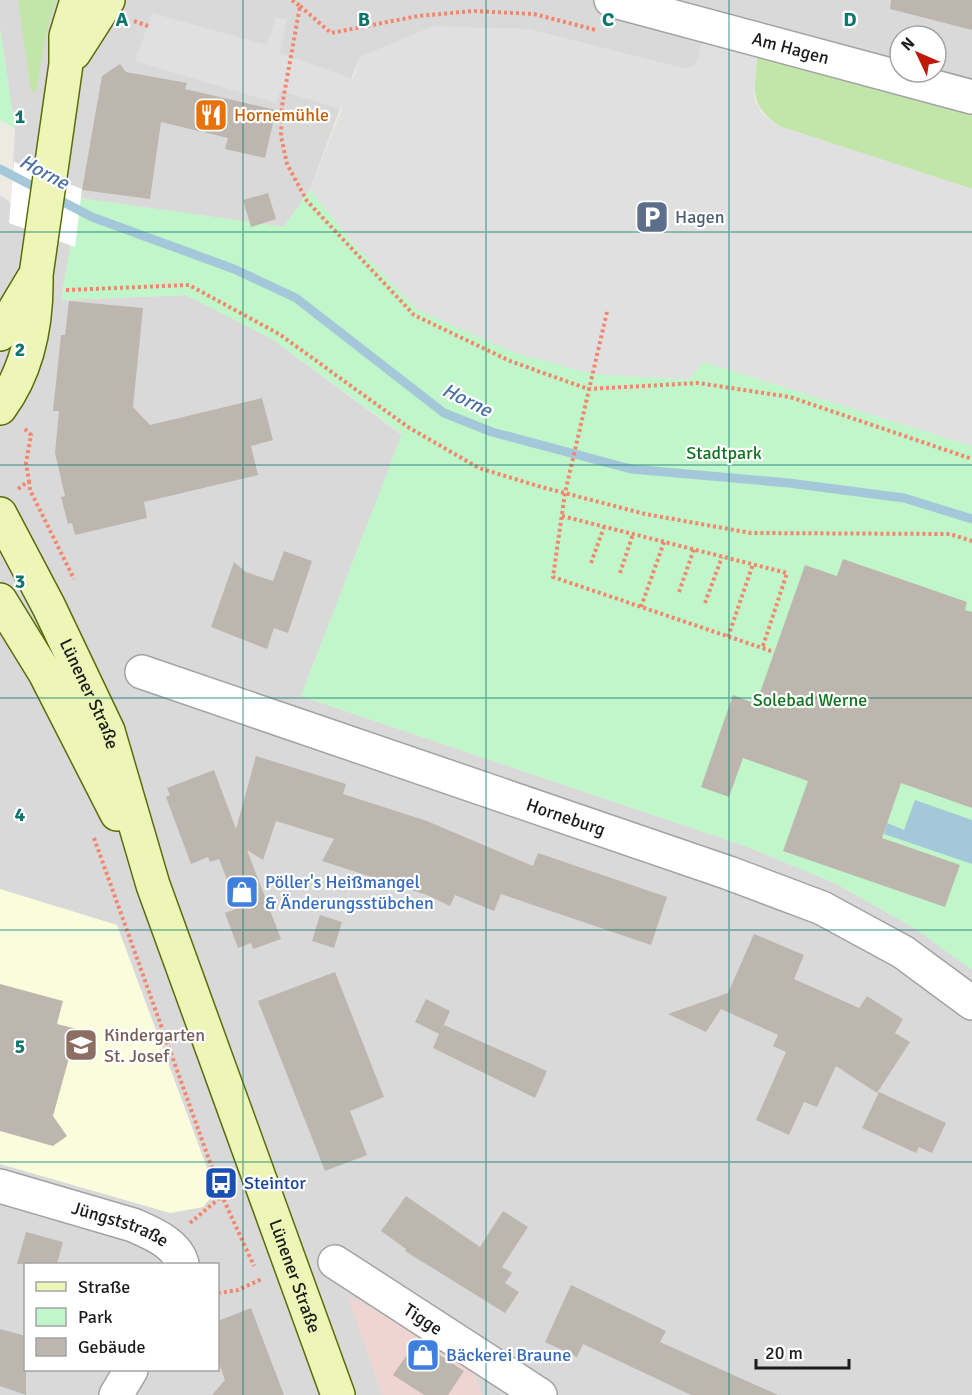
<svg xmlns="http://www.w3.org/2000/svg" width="972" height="1395" font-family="Signika,sans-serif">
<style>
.residential{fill:#dad9d9;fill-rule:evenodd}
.commercial{fill:#eed5d1}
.education{fill:#fafddb}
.grass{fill:#c2e6a9}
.park{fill:#c0f6c9}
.parking{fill:#e0e0e0}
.water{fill:#a4c8d9}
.pier{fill:#fff}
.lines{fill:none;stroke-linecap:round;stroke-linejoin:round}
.stream{stroke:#a4c8d9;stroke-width:9}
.building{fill:#bdb6af}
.minor-casing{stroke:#a3a3a3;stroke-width:36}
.secondary-casing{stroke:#596c09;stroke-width:36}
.path{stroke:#f3876d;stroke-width:4;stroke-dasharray:3 3;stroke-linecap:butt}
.minor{stroke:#fff;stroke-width:33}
.secondary{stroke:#edf6b7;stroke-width:33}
.grid{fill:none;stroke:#0f766e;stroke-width:1.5;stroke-opacity:0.55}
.labels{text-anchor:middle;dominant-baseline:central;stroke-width:4.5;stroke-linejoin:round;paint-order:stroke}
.street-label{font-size:18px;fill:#1c1c1c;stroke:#fff}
.food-label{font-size:18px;fill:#c56008;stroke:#fff;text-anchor:start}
.service-label{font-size:18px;fill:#4e5e75;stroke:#fff;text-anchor:start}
.park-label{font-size:18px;fill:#107421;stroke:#fff}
.shop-label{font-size:18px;fill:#366cbe;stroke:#fff;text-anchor:start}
.education-label{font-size:18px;fill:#785e54;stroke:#fff;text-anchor:start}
.transit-label{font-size:18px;fill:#164399;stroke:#fff;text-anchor:start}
.water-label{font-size:20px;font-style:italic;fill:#4d72a7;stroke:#fff}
.grid-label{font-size:20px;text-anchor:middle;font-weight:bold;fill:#0f766e;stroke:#fff;stroke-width:4.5;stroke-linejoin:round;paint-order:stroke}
</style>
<rect width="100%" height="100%" fill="#edeae2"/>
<path class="residential" d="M0,0H972V113L702,44L696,65L685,69L528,29L359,58L310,189L284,227L79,198L61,300L186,295L272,339L402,435L301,696L745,846L835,883L916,929L972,970V1395H482L470,1366L366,1347L382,1395H0V195L11,203L15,129L0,28ZM900,36H936V72H900ZM26,1264H218V1370H26Z"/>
<path class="commercial" d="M347,1294L470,1366L482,1395H382Z"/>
<path class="education" d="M0,889L117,925L216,1192L203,1207L170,1213L0,1164Z"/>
<path class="grass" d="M18,0H56L47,30L36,92L31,91Z
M757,56L972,113V189L779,126C748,104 755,90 757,56Z"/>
<path class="park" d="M0,28L15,128L0,120Z
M310,189L354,244L704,362L972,446V970L916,929L835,883L745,846L301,696L402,434L272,339L186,295L61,300L79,198L284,227Z"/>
<path class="parking" d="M152,13L267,45L276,17L287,20L280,53L353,79L359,57L434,26L528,29L685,69L696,65L702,43L757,56L754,99L763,115L779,126L972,189V446L704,362L688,380L592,374L515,353L418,310L354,244L310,189L342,109L280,91L276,103L135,61Z"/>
<path class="water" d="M915,800L972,820V864L884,834L887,823L904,830Z"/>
<path class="pier" d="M14,162L82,189L75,247L9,223Z"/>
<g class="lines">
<path class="stream" d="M0,169L92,217L234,269L296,298L444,413L492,432L631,469L789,483L904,498L972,519"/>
</g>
<path class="building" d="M891,0H972V30L890,9Z
M120,64L126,72L187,83L185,89L276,110L265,158L225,149L228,138L161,122L150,199L82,190L102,76Z
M268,193L276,219L251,227L243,200Z
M69,301L143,308L133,407L150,425L262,398L273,440L251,446L258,475L144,502L147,518L75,535L72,523L68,524L61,497L65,496L55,453L59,411H53L61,335H65Z
M284,551L312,561L288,633L274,628L267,649L211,627L234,562L246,572L273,581Z
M843,559L967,602L965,610L972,612V808L901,783L882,838L960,865L945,907L783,851L808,781L743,758L729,797L701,787L733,695L756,704L805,565L837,576Z
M256,756L346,784L343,794L427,821L533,866L538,853L667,897L651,945L501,894L494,911L455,895L450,906L427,895L322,861L334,839L276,821L263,860L247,850L281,939L253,949L251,943L238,948L225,913L238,908L219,859L210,862L208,857L191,864L166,797L170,795L167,788L214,770L236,829Z
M320,915L342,922L334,948L312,941Z
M754,934L804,955L794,979L859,1008L867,996L903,1019L895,1033L910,1042L877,1093L836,1066L817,1107L804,1102L789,1135L756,1120L786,1052L773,1046L778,1035L721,1009L706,1032L668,1014L728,993Z
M335,972L384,1097L350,1111L367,1155L325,1171L258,1001Z
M0,984L63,1001L57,1024L77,1029L53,1116L67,1136L53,1146L0,1131Z
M426,999L450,1011L441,1031L444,1025L547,1071L535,1098L433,1048L439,1034L415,1022Z
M879,1092L946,1123L932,1153L919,1147L916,1153L862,1128Z
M406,1196L480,1247L503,1211L528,1227L502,1267L512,1273L505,1283L519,1292L505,1313L405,1251L406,1249L381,1231Z
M26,1232L63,1242L57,1264H17Z
M571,1285L666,1331L660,1342L778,1395H691L583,1344L577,1357L545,1342Z
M251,1308L284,1395H212L225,1380L218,1360V1321Z
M0,1329L26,1336V1395L0,1386Z
M417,1340L464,1371L448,1395H424L393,1375Z"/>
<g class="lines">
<g class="minor-casing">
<g id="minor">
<path id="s1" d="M611,0L972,97"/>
<path id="s2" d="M142,672L729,873L822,908L903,952L972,1003"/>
<path id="s3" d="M0,1186L133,1225C151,1233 177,1243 182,1264"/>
<path id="s4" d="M335,1262L540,1395"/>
<path d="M116,1395L131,1370"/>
</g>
</g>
<g class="secondary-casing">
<g id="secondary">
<path d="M74,53L108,0"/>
<path d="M0,334L33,279"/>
<path d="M0,408C29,369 37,323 36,275L66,64V36L77,0"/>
<path id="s5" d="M0,514L49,607L108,731L153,885L338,1395"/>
<path d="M0,600L45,673L117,814"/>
</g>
</g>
<path class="path" d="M292,0L300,6L282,106L281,136L287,164L307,201L414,315L510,361L588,389L698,383L790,397L972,459
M300,6L331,33L418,16L474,11L534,14L596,30
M134,21L151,27
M66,290L189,285L279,334L408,427L479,468L538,486L645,514L751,533L950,534L972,541
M607,312L565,493L553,577L774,652
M29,481L30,490L74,579
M18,489L29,481L26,463L31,435L24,428
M562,516L787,573L762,649
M591,563L604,527
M620,573L633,534
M679,592L694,549
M705,603L722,557
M641,607L664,542
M728,637L753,564
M94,838L222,1196L254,1266
M190,1223L222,1196L232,1192
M218,1293L238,1290L262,1279"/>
<use href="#minor" class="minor"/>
<use href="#secondary" class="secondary"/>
</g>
<path class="grid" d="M243,0V1395M486,0V1395M729,0V1395M0,232H972M0,465H972M0,698H972M0,930H972M0,1162H972"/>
<defs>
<g id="restaurant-square" transform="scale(1.725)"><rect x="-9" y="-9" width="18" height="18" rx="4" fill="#e8710a" stroke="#fff"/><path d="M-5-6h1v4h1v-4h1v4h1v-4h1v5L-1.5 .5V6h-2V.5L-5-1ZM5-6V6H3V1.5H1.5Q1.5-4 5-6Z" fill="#fff"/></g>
<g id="parking-square" transform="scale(1.725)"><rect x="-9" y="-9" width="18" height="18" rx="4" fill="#5c6f8a" stroke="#fff"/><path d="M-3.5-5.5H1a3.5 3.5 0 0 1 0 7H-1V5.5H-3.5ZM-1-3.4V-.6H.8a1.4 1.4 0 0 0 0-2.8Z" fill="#fff"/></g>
<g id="shop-square" transform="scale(1.725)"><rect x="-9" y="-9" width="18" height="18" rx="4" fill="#3f7fe0" stroke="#fff"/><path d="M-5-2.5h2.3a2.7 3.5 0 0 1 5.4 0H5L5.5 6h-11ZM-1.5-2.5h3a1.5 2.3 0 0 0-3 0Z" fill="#fff"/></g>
<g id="school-square" transform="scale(1.725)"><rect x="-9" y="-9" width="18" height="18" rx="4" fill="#8d6e63" stroke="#fff"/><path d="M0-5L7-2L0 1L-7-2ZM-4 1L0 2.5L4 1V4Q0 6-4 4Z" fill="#fff"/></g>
<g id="bus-square" transform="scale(1.725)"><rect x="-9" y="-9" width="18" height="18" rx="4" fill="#1a4fb4" stroke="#fff"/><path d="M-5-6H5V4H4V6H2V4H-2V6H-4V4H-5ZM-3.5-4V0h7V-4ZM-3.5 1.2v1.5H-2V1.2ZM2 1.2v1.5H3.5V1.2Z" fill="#fff"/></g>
</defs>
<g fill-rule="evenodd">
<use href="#restaurant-square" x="211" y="115"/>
<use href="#parking-square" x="652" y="217"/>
<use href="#shop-square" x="242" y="892"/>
<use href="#school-square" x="81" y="1045"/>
<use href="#bus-square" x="221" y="1183"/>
<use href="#shop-square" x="423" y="1355"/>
</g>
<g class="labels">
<g class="street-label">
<text stroke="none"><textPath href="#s1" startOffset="186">Am Hagen</textPath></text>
<text stroke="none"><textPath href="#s5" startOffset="201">Lünener Straße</textPath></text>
<text stroke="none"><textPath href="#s2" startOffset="448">Horneburg</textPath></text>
<text stroke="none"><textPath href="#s3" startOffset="126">Jüngststraße</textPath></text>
<text stroke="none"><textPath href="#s5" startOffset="819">Lünener Straße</textPath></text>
<text stroke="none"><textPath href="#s4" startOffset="105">Tigge</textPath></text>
</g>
<g class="food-label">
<text x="234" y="115">Hornemühle</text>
</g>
<g class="service-label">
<text x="675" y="217">Hagen</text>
</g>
<g class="park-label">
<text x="724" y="453">Stadtpark</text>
<text x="810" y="700">Solebad Werne</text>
</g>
<g class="shop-label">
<text x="265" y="882">Pöller's Heißmangel<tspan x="265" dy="21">&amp; Änderungsstübchen</tspan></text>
<text x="446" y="1355">Bäckerei Braune</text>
</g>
<g class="education-label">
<text x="104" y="1035">Kindergarten<tspan x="104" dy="21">St. Josef</tspan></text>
</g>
<g class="transit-label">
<text x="244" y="1183">Steintor</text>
</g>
<g class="water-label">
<text transform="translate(44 172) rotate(28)">Horne</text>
<text transform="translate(467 400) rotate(26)">Horne</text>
</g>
</g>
<g class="grid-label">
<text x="122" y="26">A</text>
<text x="364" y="26">B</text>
<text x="608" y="26">C</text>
<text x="850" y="26">D</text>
<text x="20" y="123">1</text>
<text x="20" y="356">2</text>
<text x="20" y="588">3</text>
<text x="20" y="821">4</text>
<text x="20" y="1053">5</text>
</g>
<rect x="24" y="1263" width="195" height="108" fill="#ffffff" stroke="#a4a4a4" stroke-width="1.5"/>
<rect x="36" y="1282" width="30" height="9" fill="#edf6b7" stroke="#a4a4a4" stroke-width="1.5"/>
<text x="78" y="1293" font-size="18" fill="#1c1c1c">Straße</text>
<rect x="36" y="1308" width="30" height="18" fill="#c0f6c9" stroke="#a4a4a4" stroke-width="1.5"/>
<text x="78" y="1323" font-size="18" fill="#1c1c1c">Park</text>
<rect x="36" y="1338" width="30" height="18" fill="#bdb6af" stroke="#a4a4a4" stroke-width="1.5"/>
<text x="78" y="1353" font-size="18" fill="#1c1c1c">Gebäude</text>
<g transform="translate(918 54) rotate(314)"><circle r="28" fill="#ffffff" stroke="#a4a4a4" stroke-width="1.5"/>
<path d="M0-4.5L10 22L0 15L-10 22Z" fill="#bf1909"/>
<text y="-9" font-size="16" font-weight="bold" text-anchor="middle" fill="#1c1c1c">N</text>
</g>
<path d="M756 1359v9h93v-9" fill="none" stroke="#1c1c1c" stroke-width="3"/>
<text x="765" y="1359" font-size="18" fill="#1c1c1c" stroke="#ffffff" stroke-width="4.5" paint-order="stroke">20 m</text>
</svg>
